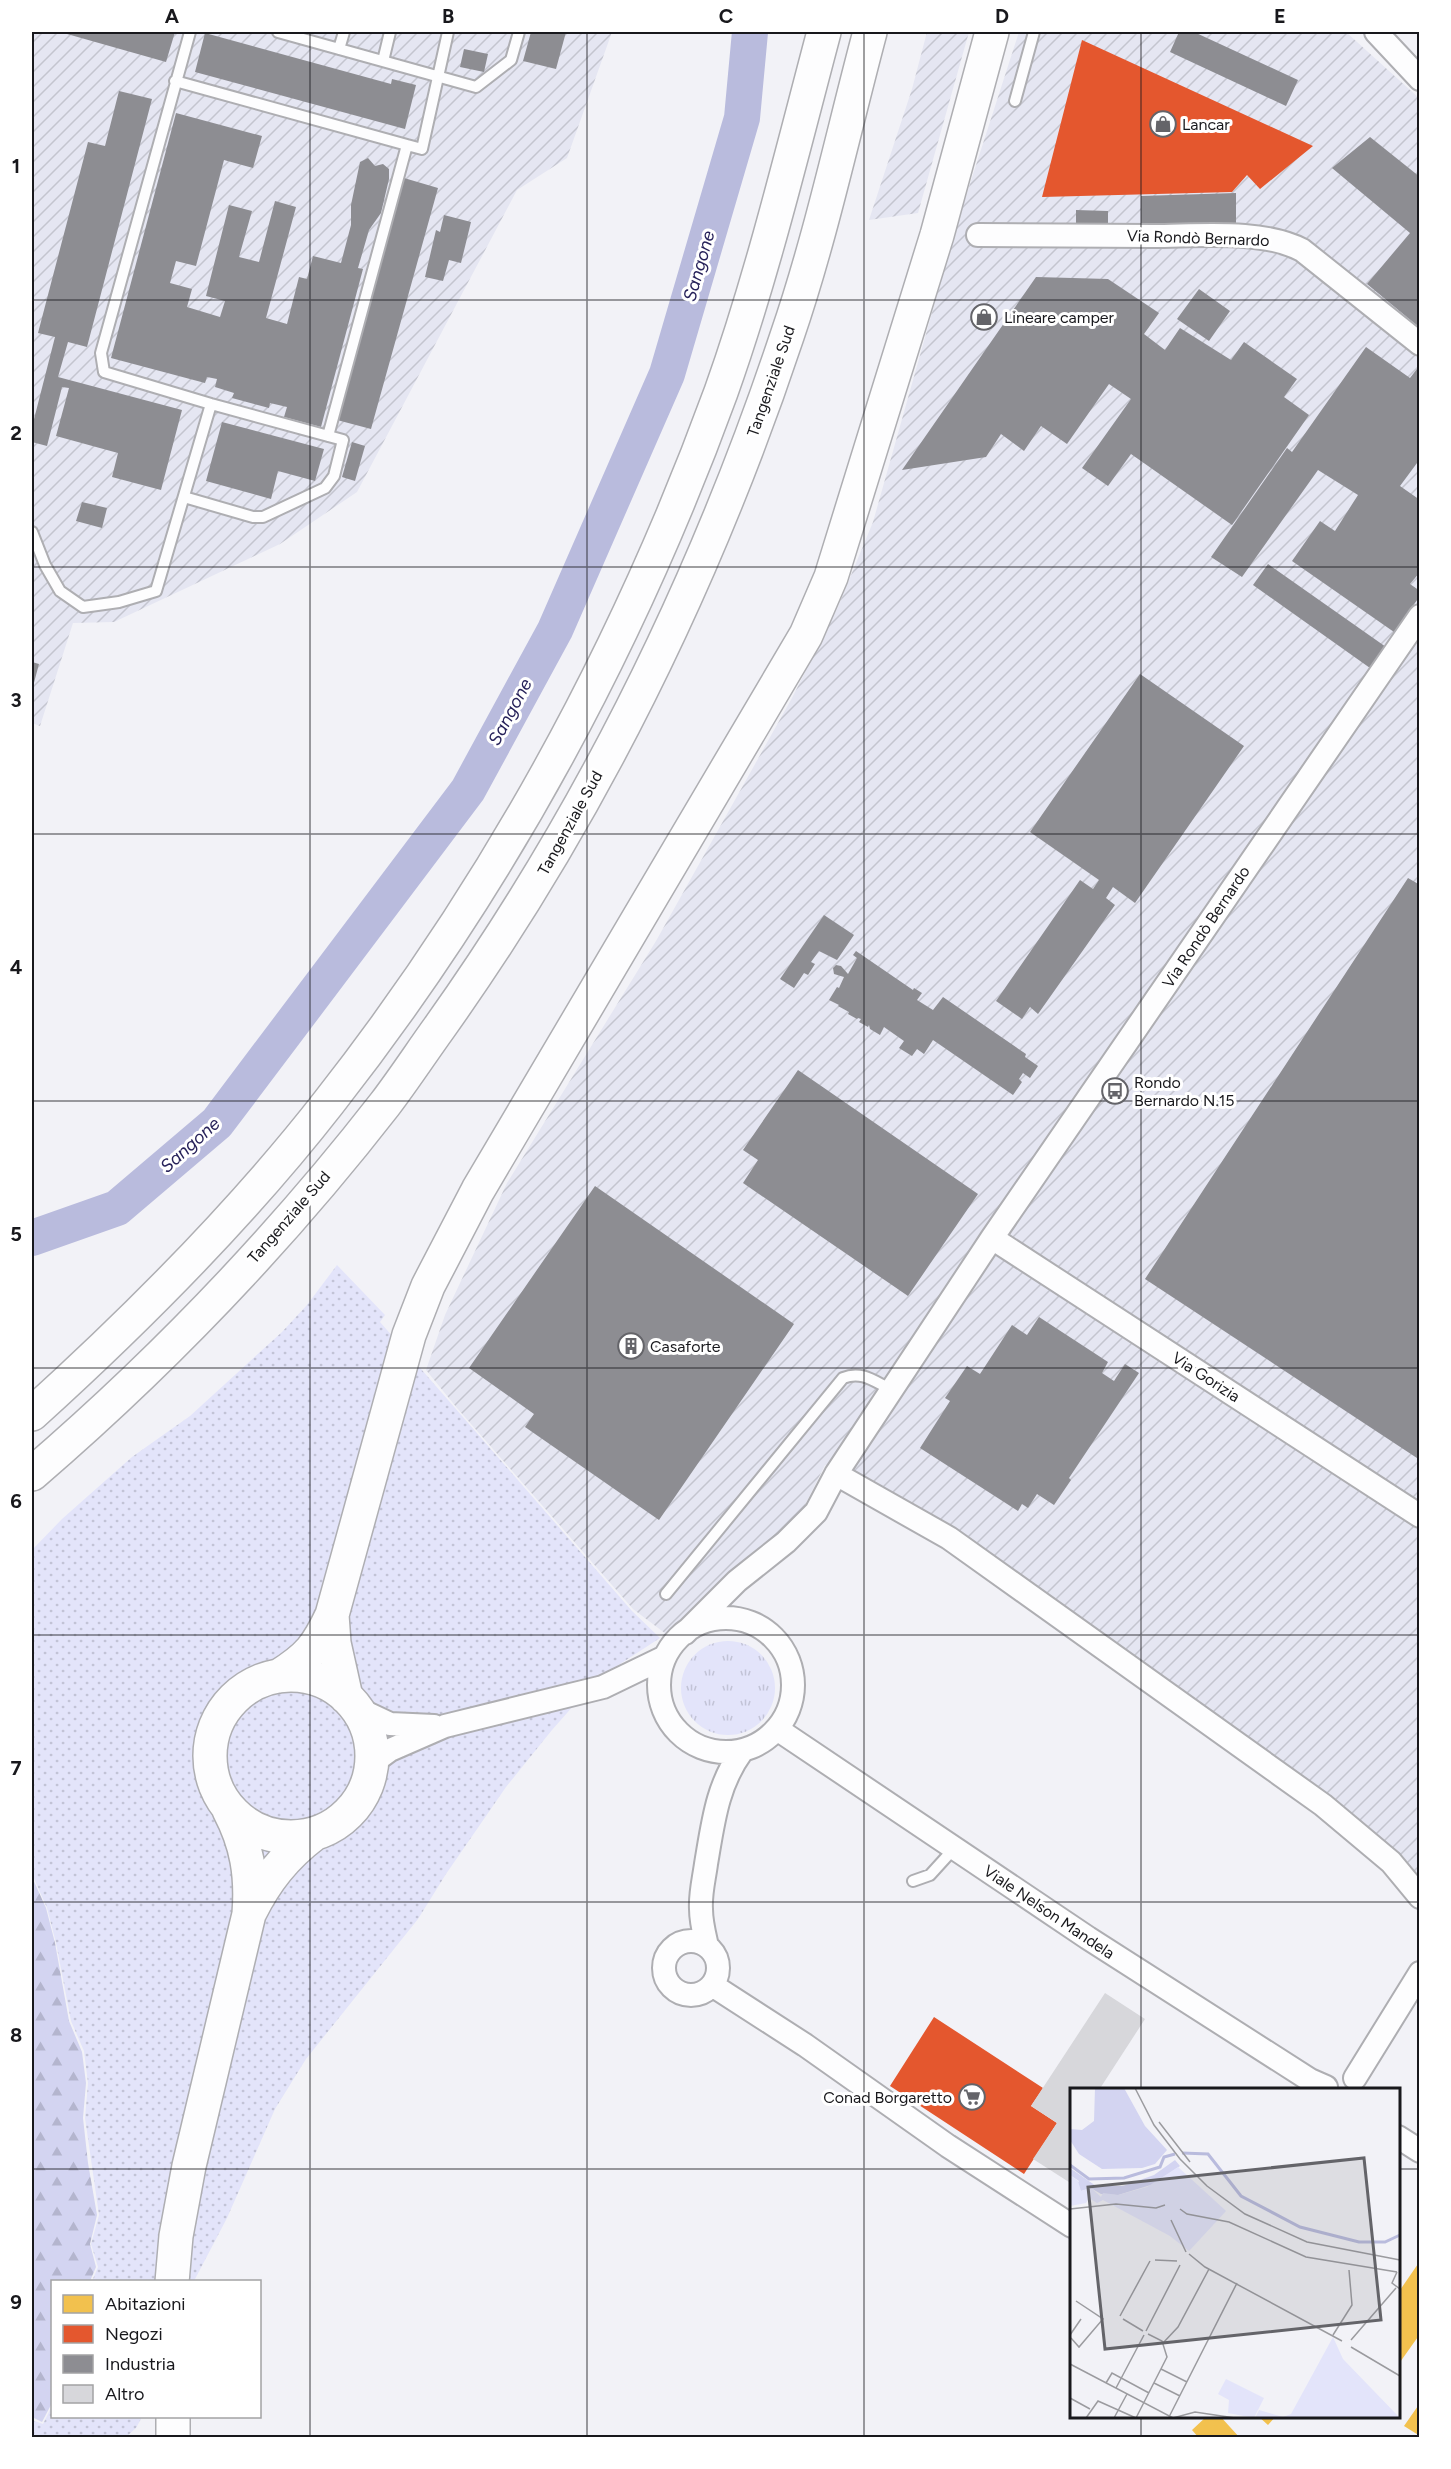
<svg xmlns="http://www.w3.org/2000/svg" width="1451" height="2469" font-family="Figtree,sans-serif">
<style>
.industrial{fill:url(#industrial-furrows)}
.grass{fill:url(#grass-tufts)}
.forest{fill:url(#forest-firs)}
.garden{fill:url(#garden-dots)}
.homes{fill:#f2c14e}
.shops{fill:#e4572e}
.industry{fill:#8d8d92}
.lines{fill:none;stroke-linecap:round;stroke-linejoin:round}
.river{stroke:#b9bbdd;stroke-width:36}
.building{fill:#d7d7db}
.service-casing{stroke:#aeaeb2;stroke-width:14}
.minor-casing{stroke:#aeaeb2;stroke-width:26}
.primary-casing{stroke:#aeaeb2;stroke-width:36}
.motorway-casing{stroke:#aeaeb2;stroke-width:36}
.service{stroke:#fdfdfe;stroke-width:10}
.minor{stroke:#fdfdfe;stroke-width:22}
.primary{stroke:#fdfdfe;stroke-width:33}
.motorway{stroke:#fdfdfe;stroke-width:33}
.grid{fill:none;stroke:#18181c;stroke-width:1.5;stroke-opacity:0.55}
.labels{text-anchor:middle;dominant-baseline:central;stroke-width:6;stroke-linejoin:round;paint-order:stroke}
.poi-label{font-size:16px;fill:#18181c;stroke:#fff;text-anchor:start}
.street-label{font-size:16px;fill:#18181c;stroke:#fff}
.water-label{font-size:18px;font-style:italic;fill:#27225a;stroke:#fff}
.inset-river{fill:none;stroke:#b9bbdd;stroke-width:3}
.inset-road{fill:none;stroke:#9b9b9f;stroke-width:1.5}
.view{fill:#646469;fill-opacity:0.15;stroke:#646469;stroke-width:3}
.inset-edge{fill:none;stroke:#18181c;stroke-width:3}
.neatline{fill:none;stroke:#18181c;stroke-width:2}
.grid-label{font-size:20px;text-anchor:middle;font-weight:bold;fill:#18181c}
</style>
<defs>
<pattern id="industrial-furrows" width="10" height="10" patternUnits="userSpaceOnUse" patternTransform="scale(1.5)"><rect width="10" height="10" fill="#e5e6f2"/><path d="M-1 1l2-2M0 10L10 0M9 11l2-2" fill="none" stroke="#c4c5cf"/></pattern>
<pattern id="grass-tufts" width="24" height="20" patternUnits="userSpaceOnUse" patternTransform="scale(1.5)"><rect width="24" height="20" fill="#e3e4fa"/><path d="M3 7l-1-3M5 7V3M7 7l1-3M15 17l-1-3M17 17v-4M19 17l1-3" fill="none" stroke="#c2c3d6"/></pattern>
<pattern id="forest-firs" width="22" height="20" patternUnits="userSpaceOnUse" patternTransform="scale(1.5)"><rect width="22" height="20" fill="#d3d4f1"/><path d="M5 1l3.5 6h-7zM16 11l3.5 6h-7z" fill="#b4b5ce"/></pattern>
<pattern id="garden-dots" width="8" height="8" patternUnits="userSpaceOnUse" patternTransform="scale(1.5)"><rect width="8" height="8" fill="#e3e4fa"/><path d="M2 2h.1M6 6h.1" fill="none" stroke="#c2c3d6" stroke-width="1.8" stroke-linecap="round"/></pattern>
</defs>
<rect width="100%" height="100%" fill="#f2f2f7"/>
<path class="industrial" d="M32,32H612L567,158L517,190L357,492L280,544L114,622L73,623L40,726L32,723Z
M927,32H969L918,213L869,220L912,89Z
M1019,32H1346L1420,99L1419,1888L951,1533L825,1465L804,1507L778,1537L666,1634L633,1609L457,1408L426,1370L445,1315L507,1183L656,941L792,698L837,609L873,522L957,224Z"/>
<path class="grass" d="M681 1688a47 47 0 1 1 94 0a47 47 0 1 1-94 0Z"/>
<path class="forest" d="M32,1877L46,1908L55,1943L69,2021L82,2052L86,2083L83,2118L88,2163L97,2215L90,2244L96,2267L90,2281L52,2282V2403L42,2422L32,2417Z"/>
<path class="garden" d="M337,1265L385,1315L380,1322L632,1611L660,1638L597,1679L552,1730L506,1787L446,1874L418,1919L306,2059L275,2109L227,2218L194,2281H92L98,2267L91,2244L99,2215L85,2118L88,2083L84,2051L71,2021L56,1943L47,1908L32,1874V1550L62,1519L132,1457L190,1416L282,1332L307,1305Z
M52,2406V2416L142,2417L136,2428L126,2437H32V2420L43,2424Z"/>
<path class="homes" d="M1420,2261V2334L1398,2365V2293Z
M1420,2403V2436L1404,2426Z
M1207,2416H1220L1240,2438H1199L1192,2430Z
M1258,2416H1276L1268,2425Z"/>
<path class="shops" d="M1082,40L1313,146L1260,189L1247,175L1232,192L1042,197Z
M934,2017L1043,2088L1031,2106L1057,2123L1024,2174L890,2086Z"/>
<path class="industry" d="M60,32H175L166,62Z
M531,32H566L556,69L523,61Z
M1179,32H1194L1298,80L1286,106L1170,52Z
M205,33L391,84L392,79L416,85L405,129L195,72Z
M464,49L488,54L484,72L460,67Z
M119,91L152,99L87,347L68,342L58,377L182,410L161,490L112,477L118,453L56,436L69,388L62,387L47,446L32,442V427L55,337L38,333L88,142L105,146Z
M176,113L262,136L253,168L224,160L196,266L176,261L170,283L192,289L187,307L220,317L225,301L206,296L229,205L252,211L239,257L259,262L275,201L296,207L266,318L287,324L299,277L307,279L313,256L341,263L351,225V205L360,162L368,158L375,166L383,164L389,169V179L381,213L369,230L358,268L363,269L321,427L284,417L287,407L270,403L269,408L232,398L234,393L215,387L217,379L207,377L205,383L111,358Z
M1370,137L1420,177V328L1367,284L1410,233L1332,168Z
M404,178L438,188L371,429L337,420Z
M1236,193V228H1141V196Z
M1076,210L1108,211V224H1076Z
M444,215L471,222L461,263L449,260L443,281L425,277L436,230L440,232Z
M1036,277L1108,279L1159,313L1144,334L1165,350L1180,328L1231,360L1244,342L1297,379L1284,397L1309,415L1232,525L1131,454L1108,486L1082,468L1131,399L1109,384L1067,444L1041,426L1024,451L1001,434L986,457L902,470Z
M1199,289L1230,311L1209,341L1177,319Z
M1366,347L1410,378L1420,365V459L1400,486L1420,500V572L1410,584L1420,591V596L1394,632L1292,561L1320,521L1335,531L1358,495L1318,470L1242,577L1211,557L1287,448L1292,452Z
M222,422L324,449L315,481L278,471L271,499L206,481Z
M352,442L365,446L355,481L342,477Z
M82,502L107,508L102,528L76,521Z
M1268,564L1386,647L1370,668L1253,585Z
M32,662L39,664L32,690Z
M1140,674L1244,746L1135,903L1113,887L1106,898L1115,905L1038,1014L1030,1007L1022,1019L996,1001L1080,880L1093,889L1099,880L1030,832Z
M1408,878L1420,885V1460L1145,1279Z
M824,915L854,935L837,960L819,951L811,962L815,964L808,975L804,973L794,988L780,979Z
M856,951L913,990L914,988L922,993L917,1000L933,1010L943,997L1026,1054L1025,1057L1038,1066L1030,1078L1023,1073L1019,1079L1022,1082L1013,1095L933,1040L924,1054L917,1049L912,1056L899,1048L904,1041L884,1027L880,1035L870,1029L869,1025L868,1027L859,1022L861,1019L858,1018L857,1019L848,1014L849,1012L838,1006L839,1005L829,1000L837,987L839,988L844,977L834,974L833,968L836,965L841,966L848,974L857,958L853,955Z
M798,1070L978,1194L908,1296L743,1183L758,1160L743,1150Z
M595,1186L794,1324L659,1520L525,1427L534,1414L469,1368Z
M1039,1317L1108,1362L1102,1373L1114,1381L1125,1364L1139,1373L1069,1478L1071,1480L1054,1505L1037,1494L1028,1508L1022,1504L1018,1511L920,1448L950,1401L945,1398L967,1366L980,1374L1012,1325L1027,1335Z"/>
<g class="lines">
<path class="river" d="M32,1238L117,1208L217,1123L468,790L555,630L667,374L742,118L750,32"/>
</g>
<path class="building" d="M1105,1993L1145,2019L1099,2090H1072V2184L1033,2159L1057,2123L1031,2106Z"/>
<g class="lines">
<g class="service-casing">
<path id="service" d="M278,32L476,87L511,60L519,32
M339,49L344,32
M383,61L390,32
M175,81L407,145L328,436
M1015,101L1034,32
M407,145L422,149L448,32
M184,497L253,517H263L325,488L334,476L343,440L211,404L104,372L101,353L190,32
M32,532L45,565L60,591L83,607L119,602L156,591L211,404
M666,1594L843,1378C862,1370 875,1382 892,1390
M913,1881L930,1875L950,1853H958"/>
</g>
<g class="minor-casing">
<path id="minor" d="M1376,32L1420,79
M978,235C1037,235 1095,236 1153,236C1198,236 1262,229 1302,250L1420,344
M992,1238L1420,1516
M836,1474L949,1538L1323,1805L1391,1862L1420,1897
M659 1685a67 67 0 1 1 134 0a67 67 0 1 1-134 0Z
M685,1633L737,1581L786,1542L816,1512L836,1474L992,1238L1420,616
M356,1708L390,1724L434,1726
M777,1729L1088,1938L1310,2080L1326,2087
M371,1764L390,1750L445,1726L603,1687L665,1657
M664 1968a27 27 0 1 1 54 0a27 27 0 1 1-54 0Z
M707,1946C704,1933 701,1922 701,1909C700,1894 704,1879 706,1864C713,1823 717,1785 742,1751
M712,1985L805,2045L948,2146L1072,2226
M1355,2078L1420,1973
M1398,2137L1420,2151"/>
</g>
<g class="primary-casing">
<path id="primary" d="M332,1615L334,1643L346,1697
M210 1756a81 81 0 1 1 162 0a81 81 0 1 1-162 0Z
M279,1676C309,1657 317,1647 332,1615L409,1335L428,1286L478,1190L806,635L831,577L937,235L992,32
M250,1912C266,1880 285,1856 314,1834
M172,2282L176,2236L189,2166L249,1914C252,1875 247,1844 229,1810
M173,2416V2438"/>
</g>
<g class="motorway-casing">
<path id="motorway" d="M32,1414C138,1318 241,1215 329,1102C497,888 628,647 721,392C763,274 792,152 824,32
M32,1474C161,1363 280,1239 385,1104C404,1079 421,1053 439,1028C590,816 705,582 787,336C821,237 843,133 870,32"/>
</g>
<use href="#service" class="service"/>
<use href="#minor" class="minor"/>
<use href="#primary" class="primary"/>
<use href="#motorway" class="motorway"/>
</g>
<path class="grid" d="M310,32V2438M587,32V2438M864,32V2438M1141,32V2090M32,300H1420M32,567H1420M32,834H1420M32,1101H1420M32,1368H1420M32,1635H1420M32,1902H1420M32,2169H1072M1398,2169H1420M1141,2416V2438"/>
<defs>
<g id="shop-ring" transform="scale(1.35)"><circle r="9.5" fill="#fff" stroke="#646469" stroke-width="1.5"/><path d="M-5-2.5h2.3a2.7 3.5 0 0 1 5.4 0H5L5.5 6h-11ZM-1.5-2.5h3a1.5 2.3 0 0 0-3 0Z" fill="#646469"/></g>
<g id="bus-ring" transform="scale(1.35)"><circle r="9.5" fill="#fff" stroke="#646469" stroke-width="1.5"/><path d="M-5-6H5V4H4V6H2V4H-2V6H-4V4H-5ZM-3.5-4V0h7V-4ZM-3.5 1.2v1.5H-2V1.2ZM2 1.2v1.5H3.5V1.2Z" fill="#646469"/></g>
<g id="building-ring" transform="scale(1.35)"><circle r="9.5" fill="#fff" stroke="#646469" stroke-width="1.5"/><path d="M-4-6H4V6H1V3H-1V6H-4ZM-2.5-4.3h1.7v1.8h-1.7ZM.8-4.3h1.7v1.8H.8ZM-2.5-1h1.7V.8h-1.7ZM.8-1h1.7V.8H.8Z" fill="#646469"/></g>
<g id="supermarket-ring" transform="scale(1.35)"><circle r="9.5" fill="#fff" stroke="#646469" stroke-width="1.5"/><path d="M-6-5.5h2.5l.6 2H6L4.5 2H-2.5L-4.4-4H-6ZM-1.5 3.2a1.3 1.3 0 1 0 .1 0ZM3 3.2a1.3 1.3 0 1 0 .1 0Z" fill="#646469"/></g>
</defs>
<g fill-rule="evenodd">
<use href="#shop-ring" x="1163" y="124"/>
<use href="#shop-ring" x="984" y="317"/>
<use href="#bus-ring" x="1115" y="1091"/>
<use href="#building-ring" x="631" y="1346"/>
<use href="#supermarket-ring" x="972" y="2097"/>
</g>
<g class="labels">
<g class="poi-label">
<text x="1182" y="124">Lancar</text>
<text x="1004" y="317">Lineare camper</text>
<text x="1134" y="1082">Rondo<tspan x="1134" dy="18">Bernardo N.15</tspan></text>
<text x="650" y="1346">Casaforte</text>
<text x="952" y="2097" text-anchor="end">Conad Borgaretto</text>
</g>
<g class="street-label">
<text transform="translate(1198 238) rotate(2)">Via Rondò Bernardo</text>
<text transform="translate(771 381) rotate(-71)">Tangenziale Sud</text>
<text transform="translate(570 823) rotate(-61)">Tangenziale Sud</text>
<text transform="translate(1206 927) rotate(-56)">Via Rondò Bernardo</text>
<text transform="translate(289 1217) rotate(-49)">Tangenziale Sud</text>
<text transform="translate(1206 1377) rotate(33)">Via Gorizia</text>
<text transform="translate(1049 1912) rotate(34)">Viale Nelson Mandela</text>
</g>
<g class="water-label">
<text transform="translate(699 266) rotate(-74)">Sangone</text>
<text transform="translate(510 712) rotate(-62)">Sangone</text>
<text transform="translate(190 1145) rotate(-42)">Sangone</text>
</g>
</g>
<g transform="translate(1070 2088)">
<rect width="330" height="330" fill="#f2f2f7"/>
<path d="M25,0H54L75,38L97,62L85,76L72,80L32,81L9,66L0,52V41L12,42L24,33ZM105,72L110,78L84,96L48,107L31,106L21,100L11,103L6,97L9,93L0,87V80L26,98H53L84,87Z" fill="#d3d4f1"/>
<path d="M263,249L273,271L330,330H185L189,322L213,329L221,326ZM156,291L194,310L184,330L158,325L159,312L148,306Z" fill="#e3e4fa"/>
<path d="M108,79L156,123L119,163L100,148L33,112L27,115L19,110L16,115L0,118V87L8,93L11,103L21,100L31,109L33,105L48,107L77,99Z" fill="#e3e4fa"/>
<path class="inset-river" d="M112,65L138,66L171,108L230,139L289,154H315L330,147M0,77L19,91L54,90L90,79L94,69L105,66"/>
<path class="inset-road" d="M65,0L84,37L110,71L137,98L175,126L237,154L330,172M89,34L120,74M0,121L46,116L86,120L95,117M110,121L117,126L159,134L236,169L327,184M101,132L116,164M119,166L135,179L272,253M85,172L107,173M327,184L322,195L330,201M50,228L80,173M53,231L73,243M76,243L110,177M0,247L11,231M263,247L282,217L279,182M1,250L9,259L33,231L6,213M281,252L326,200M93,255L108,239L139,181M281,259L330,288M0,276L103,330L125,324L165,330M91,281L117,294M36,295L42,285L79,305M84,295L110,308M46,300L74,247M0,310L20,321M99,329L167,195M16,330L28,313L66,330M44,330L57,306M66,330L97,269L92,253L78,246"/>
<path class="view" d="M294,70L311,232L35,261L18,99Z"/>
<rect width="330" height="330" class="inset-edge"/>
</g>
<rect width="1451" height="2469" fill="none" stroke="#ffffff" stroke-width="66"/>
<rect x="51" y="2280" width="210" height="138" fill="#ffffff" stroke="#a3a3a4" stroke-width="1.5"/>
<rect x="63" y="2295" width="30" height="18" fill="#f2c14e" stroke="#a3a3a4" stroke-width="1.5"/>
<text x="105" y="2310" font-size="18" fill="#18181c">Abitazioni</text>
<rect x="63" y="2325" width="30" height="18" fill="#e4572e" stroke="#a3a3a4" stroke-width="1.5"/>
<text x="105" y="2340" font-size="18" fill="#18181c">Negozi</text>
<rect x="63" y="2355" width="30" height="18" fill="#8d8d92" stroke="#a3a3a4" stroke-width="1.5"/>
<text x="105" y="2370" font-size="18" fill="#18181c">Industria</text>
<rect x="63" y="2385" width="30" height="18" fill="#d7d7db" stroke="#a3a3a4" stroke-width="1.5"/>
<text x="105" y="2400" font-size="18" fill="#18181c">Altro</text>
<rect x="33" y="33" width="1385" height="2403" class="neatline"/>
<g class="grid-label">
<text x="172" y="23">A</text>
<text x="448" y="23">B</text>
<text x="726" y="23">C</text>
<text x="1002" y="23">D</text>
<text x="1280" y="23">E</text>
<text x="16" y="173">1</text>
<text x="16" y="440">2</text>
<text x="16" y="707">3</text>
<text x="16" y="974">4</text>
<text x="16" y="1241">5</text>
<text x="16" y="1508">6</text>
<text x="16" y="1775">7</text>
<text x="16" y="2042">8</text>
<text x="16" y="2309">9</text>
</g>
</svg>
